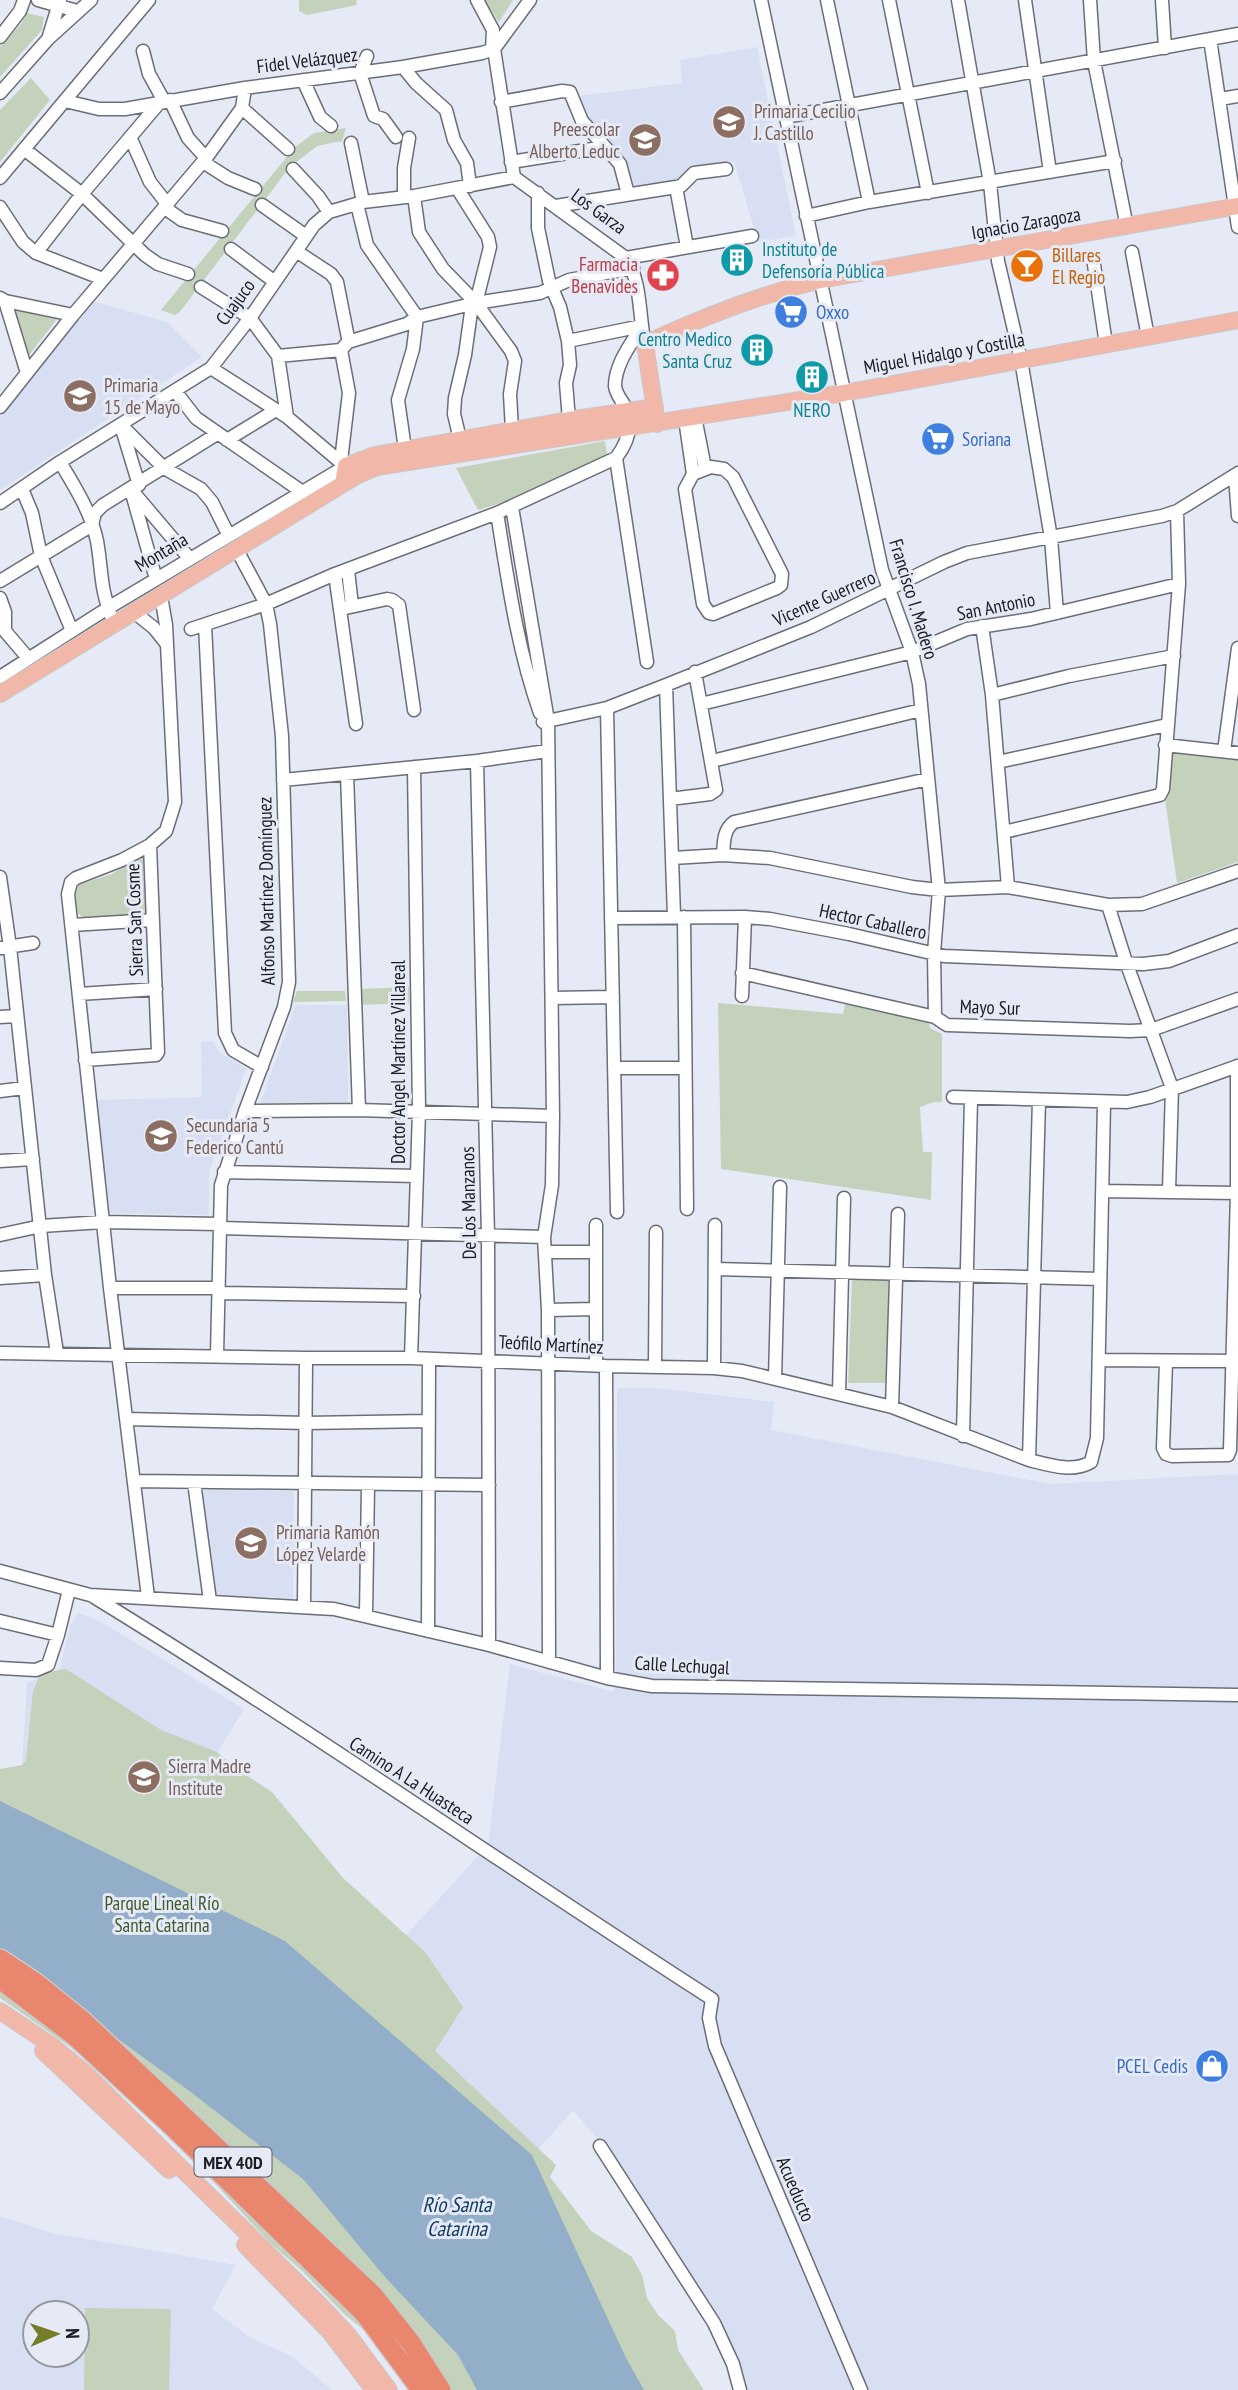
<svg xmlns="http://www.w3.org/2000/svg" width="1238" height="2390" font-family="'PT Sans Narrow',sans-serif">
<style>
.built{fill:#d8dff2;fill-rule:evenodd}
.green{fill:#c4d2bb}
.water{fill:#92aec9}
.lines{fill:none;stroke-linecap:round;stroke-linejoin:round}
.minor-casing{stroke:#6a6e78;stroke-width:15}
.major-casing{stroke:#c9c9ca;stroke-width:18}
.highway-casing{stroke:#c9c9ca;stroke-width:22}
.minor{stroke:#fff;stroke-width:12}
.major{stroke:#f1b7a8;stroke-width:16}
.highway{stroke:#e8876e;stroke-width:19}
.labels{text-anchor:middle;dominant-baseline:central;stroke-width:6;stroke-linejoin:round;paint-order:stroke}
.shield{fill:#e5eaf6;stroke:#585a62;stroke-width:2}
.shield-label{font-size:18px;font-weight:bold;fill:#1c1d22}
.street-label{font-size:19px;fill:#1c1d22;stroke:#e5eaf6}
.education-label{font-size:19px;fill:#785e54;stroke:#e5eaf6;text-anchor:start}
.culture-label{font-size:19px;fill:#0d838f;stroke:#e5eaf6;text-anchor:start}
.food-label{font-size:19px;fill:#c56008;stroke:#e5eaf6;text-anchor:start}
.health-label{font-size:19px;fill:#be3a42;stroke:#e5eaf6;text-anchor:end}
.shop-label{font-size:19px;fill:#366cbe;stroke:#e5eaf6;text-anchor:start}
.park-label{font-size:19px;fill:#3e5928;stroke:#e5eaf6}
.water-label{font-size:21px;font-style:italic;fill:#113e63;stroke:#e5eaf6}
</style>
<rect width="100%" height="100%" fill="#e5eaf6"/>
<path class="built" d="M757,47L796,236L758,242L734,161L690,168L679,182L629,189L582,114L578,96L682,83L680,60Z
M92,301L167,322L202,357L0,490V418L33,373Z
M296,1005H347L348,1105L260,1103Z
M213,1041L218,1051L246,1069L209,1173V1215L110,1213L96,1100L202,1097L201,1042Z
M617,1388H656L774,1402L771,1430L1051,1484L1238,1474V2390H743L740,2375L599,2141L573,2110L533,2155L357,1989L488,1845L510,1664L614,1692L616,1668Z
M202,1490L294,1491L293,1599L214,1594Z
M78,1613L100,1621L244,1709L217,1753L22,1767L27,1683L59,1670L71,1625Z
M0,2216L53,2233L236,2265L212,2309L251,2338L292,2356L332,2390H0ZM35,2313H77V2355H35Z"/>
<path class="green" d="M299,0H356L357,5L307,15L299,11Z
M484,0H513L499,22Z
M27,13L44,17L42,30L0,77V47L21,24Z
M31,78L50,100L0,162V110Z
M346,128L342,141L317,146L289,168L179,313L175,315L161,310L295,147L314,133Z
M15,308L57,319L26,359L9,311Z
M605,441L607,455L504,502L478,510L456,468Z
M1169,751L1238,759V862L1177,883L1165,799Z
M140,856L145,861L146,910L142,914L83,917L77,913L75,889L78,885L112,874Z
M409,987V1003L360,1005V989Z
M297,991H345L346,1001L293,1002Z
M718,1003L843,1014L845,1003L928,1020L930,1028L942,1034V1102H934L920,1107L923,1152H932L931,1200L721,1169Z
M888,1279V1383H848L852,1280Z
M66,1669L161,1730L217,1752L237,1769L272,1792L343,1878L425,1952L463,2007L435,2051L556,2165L550,2177L591,2231L632,2257L642,2275L647,2298L658,2315L675,2331L678,2350L704,2390H409L389,2357L374,2338L345,2315L303,2272L268,2241L163,2127L114,2081L69,2046L0,1998V1769L22,1765L26,1760L33,1691L41,1673Z
M85,2308L171,2309L169,2390H84Z"/>
<path class="water" d="M0,1801L285,1941L532,2155L626,2358L644,2390H477L458,2355L385,2277L303,2179L192,2093L17,1965L0,1955Z"/>
<g class="lines">
<g class="minor-casing">
<path id="minor" d="M38,0L77,11
M477,0L493,30L492,50
M761,0L882,570L912,652L919,684L939,890L934,953L935,1017
M827,0L869,202
M889,0L928,193
M958,0L990,183L998,261L1021,360L1051,538L1057,613
M1025,0L1050,172
M1090,0L1094,61L1127,227
M1162,0L1165,48
M49,36L60,0
M0,37L20,11L24,0
M1210,39L1238,227
M494,49L514,177L626,258C640,280 639,307 643,333
M143,51L149,74L164,101
M367,56L360,73L374,116L383,119L396,137
M403,67L416,83L446,110L454,140L467,163L470,186
M303,80L320,117L331,126
M0,93L48,39L91,0
M1220,99L1238,96
M170,100L188,138L206,158
M65,101L99,109H125L245,88L403,67L482,53L494,49L530,0
M501,102L562,91L570,92L582,121L620,164L628,194
M242,108L288,149
M785,117L1238,34
M130,137L150,182L168,205
M351,143L363,202
M24,149L82,194L145,255L158,264L188,274
M203,162L228,178L255,189
M511,162L605,147
M293,169L318,196L329,212
M0,178L149,0
M676,187L687,247
M457,188L488,237L490,247L476,303L511,351L515,361L510,394L512,430
M538,193V228L549,281L560,307L568,341L570,365L566,383L569,420
M414,196L419,232L443,269L476,303
M404,197V168L409,138
M357,204L367,245L417,317L413,349L398,400L405,449
M262,205L306,236
M556,206L676,187L681,186L694,173L726,169
M0,207L23,242L36,253L103,279
M165,208L182,220L222,231
M806,216L869,202L1115,161
M231,249L275,282
M296,251L331,274L337,282L348,338V342L341,350
M1132,252L1148,337
M36,253L82,194L160,102
M626,258L752,236
M1093,258L1106,344
M201,287L250,318L278,356L287,417
M0,298L5,301L27,373
M1,300L73,315
M568,341L642,326
M348,342L407,324L417,317L476,303L540,293L569,280L633,268
M341,350L349,393L341,461
M278,356L341,350
M211,368L287,417L351,471
M175,391L196,418L301,491
M0,407L73,315L206,158L242,108L245,88
M695,417L705,468
M685,419L693,474
M121,425L164,468L201,489L212,502L229,536
M122,429L139,485
M460,439L454,414L455,398L465,355L471,312L476,303
M227,440L276,410
M616,458L647,662
M60,462C75,487 91,512 97,541C102,569 100,588 111,616
M711,467L724,469L733,477L782,574L781,585L777,588L713,614L709,613L703,604L685,489L693,474Z
M1235,476L1238,516
M22,489L32,513L41,556L72,631
M131,490L156,579
M134,493L190,559
M0,503L60,462L211,368L250,318L314,225L329,212L363,202L414,196L514,177
M512,507L548,721L553,1116L552,1185L544,1237L548,1310L549,1662
M497,513C508,581 517,648 540,713
M348,570L352,606
M335,574L356,724
M0,581L92,525L95,513L103,505L217,434
M0,598L5,612V631L28,658
M341,609L387,599L392,600L399,605L414,710
M134,612L154,628L166,643
M205,625L225,1033L233,1050L262,1067
M982,626L992,695L1008,887
M191,629L266,604L335,574L497,513L616,458C626,445 633,428 627,411C624,402 616,396 615,386C615,364 631,344 642,326
M0,677L108,608L346,466
M666,685L674,916
M992,695L1069,676L1174,656
M701,704L912,652L967,629L1031,619L1179,584
M607,708L617,1212
M543,722L607,708L666,685L811,627L944,562L967,553L1162,516L1177,511L1238,473
M1165,745L1238,753
M1224,751L1238,648
M477,761L488,1236L489,1645
M712,761L921,710
M998,762L1167,725
M347,774L359,1110
M283,780L477,761L547,751
M670,799L710,794L716,790L695,672
M1004,832L1160,795L1163,789L1179,584L1177,511
M723,855C724,843 723,830 734,822L928,779
M672,858L723,855L770,858L912,887L939,890L1008,887L1108,905L1142,904L1238,871
M0,877L10,947L45,1275L57,1353
M1108,905L1126,962L1172,1088L1169,1190
M684,917L687,1209
M611,918L745,917L770,919L849,934L944,956L1143,964L1169,961L1238,935
M72,925L153,920
M0,948L33,943
M742,973L935,1017L947,1025L1130,1031L1151,1030L1238,999
M79,994L156,989
M742,996L745,917
M552,998L613,997
M0,1017L17,1016
M85,1060L156,1055L158,1052L150,845
M614,1068H685
M0,1091L24,1088
M953,1097L1127,1102L1150,1097L1238,1066
M245,1111L359,1110L553,1116
M0,1161L33,1159
M224,1172L417,1176
M1103,1191L1237,1193
M596,1225V1365
M220,1228L544,1237
M0,1235L41,1226L103,1222L220,1224
M546,1252H596
M715,1269L1100,1279
M0,1278L45,1275
M110,1288H219
M219,1293L414,1296
M548,1310L595,1309
M0,1353L306,1358H411L606,1366L714,1368L742,1371L892,1407L1029,1460C1049,1465 1073,1473 1091,1462L1097,1438L1104,1103
M217,1355L221,1185L245,1111L284,1007L289,982L282,736L270,624L266,604L237,550
M411,1358L419,1111L414,767
M1099,1360L1238,1361
M1166,1362L1163,1448L1166,1454L1172,1456L1228,1455L1230,1450L1237,1193V1066
M606,1366L607,1678
M655,1367L656,1232
M714,1368L715,1225
M775,1379L780,1187
M839,1393L844,1198
M892,1407L898,1214
M127,1419L306,1423L429,1421
M963,1436L971,1098
M1029,1460L1039,1100
M134,1481L489,1485
M194,1482L210,1601
M0,1571L90,1595L334,1609L489,1645L607,1678L652,1686L1238,1695
M94,1597C303,1725 505,1866 712,1999L709,2018L715,2046L861,2390
M148,1597L110,1288L68,894L71,882L76,878L122,860L150,845L166,831L175,802L166,625L161,596
M304,1607L306,1358
M366,1616L368,1485
M0,1621L58,1635
M428,1631L429,1359
M0,1668L36,1670L48,1665L58,1635L69,1590
M600,2146L714,2323L733,2364L740,2390"/>
</g>
<g class="major-casing">
<path id="major" d="M657,424L645,344C702,317 759,295 820,280L1238,206
M343,484L346,466L375,455L569,420L655,407
M0,694L356,476L377,467L844,393L1238,320
M0,2011L51,2045L85,2073L321,2306L349,2336L389,2390
M43,2051L169,2170
M245,2245L330,2332L374,2390"/>
</g>
<g class="highway-casing">
<path id="highway" d="M0,1959L36,1983L83,2021L373,2295L411,2343L441,2390
M0,1979L76,2037L173,2127L365,2314L421,2390"/>
</g>
<use href="#minor" class="minor"/>
<use href="#major" class="major"/>
<use href="#highway" class="highway"/>
</g>
<defs>
<g id="school-disc" transform="scale(1.75)"><circle r="9.5" fill="#8d6e63" stroke="#e5eaf6"/><path d="M0-5L7-2L0 1L-7-2ZM-4 1L0 2.5L4 1V4Q0 6-4 4Z" fill="#fff"/></g>
<g id="building-disc" transform="scale(1.75)"><circle r="9.5" fill="#0f9aa8" stroke="#e5eaf6"/><path d="M-4-6H4V6H1V3H-1V6H-4ZM-2.5-4.3h1.7v1.8h-1.7ZM.8-4.3h1.7v1.8H.8ZM-2.5-1h1.7V.8h-1.7ZM.8-1h1.7V.8H.8Z" fill="#fff"/></g>
<g id="bar-disc" transform="scale(1.75)"><circle r="9.5" fill="#e8710a" stroke="#e5eaf6"/><path d="M-6-5H6L.8 .8V4.5H3.5V6h-7V4.5H-.8V.8Z" fill="#fff"/></g>
<g id="pharmacy-disc" transform="scale(1.75)"><circle r="9.5" fill="#e0444e" stroke="#e5eaf6"/><path d="M-2-6h4v4h4v4h-4v4h-4v-4h-4v-4h4Z" fill="#fff"/></g>
<g id="supermarket-disc" transform="scale(1.75)"><circle r="9.5" fill="#3f7fe0" stroke="#e5eaf6"/><path d="M-6-5.5h2.5l.6 2H6L4.5 2H-2.5L-4.4-4H-6ZM-1.5 3.2a1.3 1.3 0 1 0 .1 0ZM3 3.2a1.3 1.3 0 1 0 .1 0Z" fill="#fff"/></g>
<g id="shop-disc" transform="scale(1.75)"><circle r="9.5" fill="#3f7fe0" stroke="#e5eaf6"/><path d="M-5-2.5h2.3a2.7 3.5 0 0 1 5.4 0H5L5.5 6h-11ZM-1.5-2.5h3a1.5 2.3 0 0 0-3 0Z" fill="#fff"/></g>
</defs>
<g fill-rule="evenodd">
<use href="#school-disc" x="729" y="122"/>
<use href="#school-disc" x="645" y="140"/>
<use href="#building-disc" x="737" y="260"/>
<use href="#bar-disc" x="1027" y="266"/>
<use href="#pharmacy-disc" x="663" y="275"/>
<use href="#supermarket-disc" x="791" y="312"/>
<use href="#building-disc" x="757" y="350"/>
<use href="#building-disc" x="812" y="377"/>
<use href="#school-disc" x="80" y="396"/>
<use href="#supermarket-disc" x="938" y="439"/>
<use href="#school-disc" x="161" y="1136"/>
<use href="#school-disc" x="251" y="1543"/>
<use href="#school-disc" x="144" y="1777"/>
<use href="#shop-disc" x="1212" y="2066"/>
</g>
<g class="labels">
<rect class="shield" x="194.5" y="2147.5" width="77" height="29" rx="5"/>
<g class="shield-label">
<text x="233" y="2162">MEX 40D</text>
</g>
<g class="street-label">
<text transform="translate(307 60) rotate(-7)">Fidel Velázquez</text>
<text transform="translate(599 211) rotate(36)">Los Garza</text>
<text transform="translate(1026 223) rotate(-10)">Ignacio Zaragoza</text>
<text transform="translate(235 302) rotate(-54)">Cuajuco</text>
<text transform="translate(944 353) rotate(-10)">Miguel Hidalgo y Costilla</text>
<text transform="translate(161 552) rotate(-31)">Montaña</text>
<text transform="translate(824 598) rotate(-24)">Vicente Guerrero</text>
<text transform="translate(914 599) rotate(73)">Francisco I. Madero</text>
<text transform="translate(996 606) rotate(-11)">San Antonio</text>
<text transform="translate(266 891) rotate(-91)">Alfonso Martínez Domínguez</text>
<text transform="translate(134 920) rotate(-92)">Sierra San Cosme</text>
<text transform="translate(873 921) rotate(12)">Hector Caballero</text>
<text transform="translate(990 1007) rotate(2)">Mayo Sur</text>
<text transform="translate(398 1062) rotate(-90)">Doctor Angel Martínez Villareal</text>
<text transform="translate(468 1203) rotate(-91)">De Los Manzanos</text>
<text transform="translate(551 1344) rotate(3)">Teófilo Martínez</text>
<text transform="translate(682 1665) rotate(3)">Calle Lechugal</text>
<text transform="translate(412 1780) rotate(33)">Camino A La Huasteca</text>
<text transform="translate(796 2189) rotate(67)">Acueducto</text>
</g>
<g class="education-label">
<text x="754" y="111">Primaria Cecilio<tspan x="754" dy="22">J. Castillo</tspan></text>
<text x="620" y="129" text-anchor="end">Preescolar<tspan x="620" dy="22">Alberto Leduc</tspan></text>
<text x="104" y="385">Primaria<tspan x="104" dy="22">15 de Mayo</tspan></text>
<text x="186" y="1125">Secundaria 5<tspan x="186" dy="22">Federico Cantú</tspan></text>
<text x="276" y="1532">Primaria Ramón<tspan x="276" dy="22">López Velarde</tspan></text>
<text x="168" y="1766">Sierra Madre<tspan x="168" dy="22">Institute</tspan></text>
</g>
<g class="culture-label">
<text x="762" y="249">Instituto de<tspan x="762" dy="22">Defensoría Pública</tspan></text>
<text x="732" y="339" text-anchor="end">Centro Medico<tspan x="732" dy="22">Santa Cruz</tspan></text>
<text x="812" y="410" text-anchor="middle">NERO</text>
</g>
<g class="food-label">
<text x="1052" y="255">Billares<tspan x="1052" dy="22">El Regio</tspan></text>
</g>
<g class="health-label">
<text x="638" y="264">Farmacia<tspan x="638" dy="22">Benavides</tspan></text>
</g>
<g class="shop-label">
<text x="816" y="312">Oxxo</text>
<text x="962" y="439">Soriana</text>
<text x="1188" y="2066" text-anchor="end">PCEL Cedis</text>
</g>
<g class="park-label">
<text x="162" y="1903">Parque Lineal Río<tspan x="162" dy="22">Santa Catarina</tspan></text>
</g>
<g class="water-label">
<text x="457" y="2204">Río Santa<tspan x="457" dy="24">Catarina</tspan></text>
</g>
</g>
<g transform="translate(56 2334) rotate(88)"><circle r="33" fill="#e5eaf6" stroke="#9598a1" stroke-width="2"/>
<path d="M0-5L12 26L0 18L-12 26Z" fill="#767d28"/>
<text y="-10" font-size="19" font-weight="bold" text-anchor="middle" fill="#1c1d22">N</text>
</g>
</svg>
